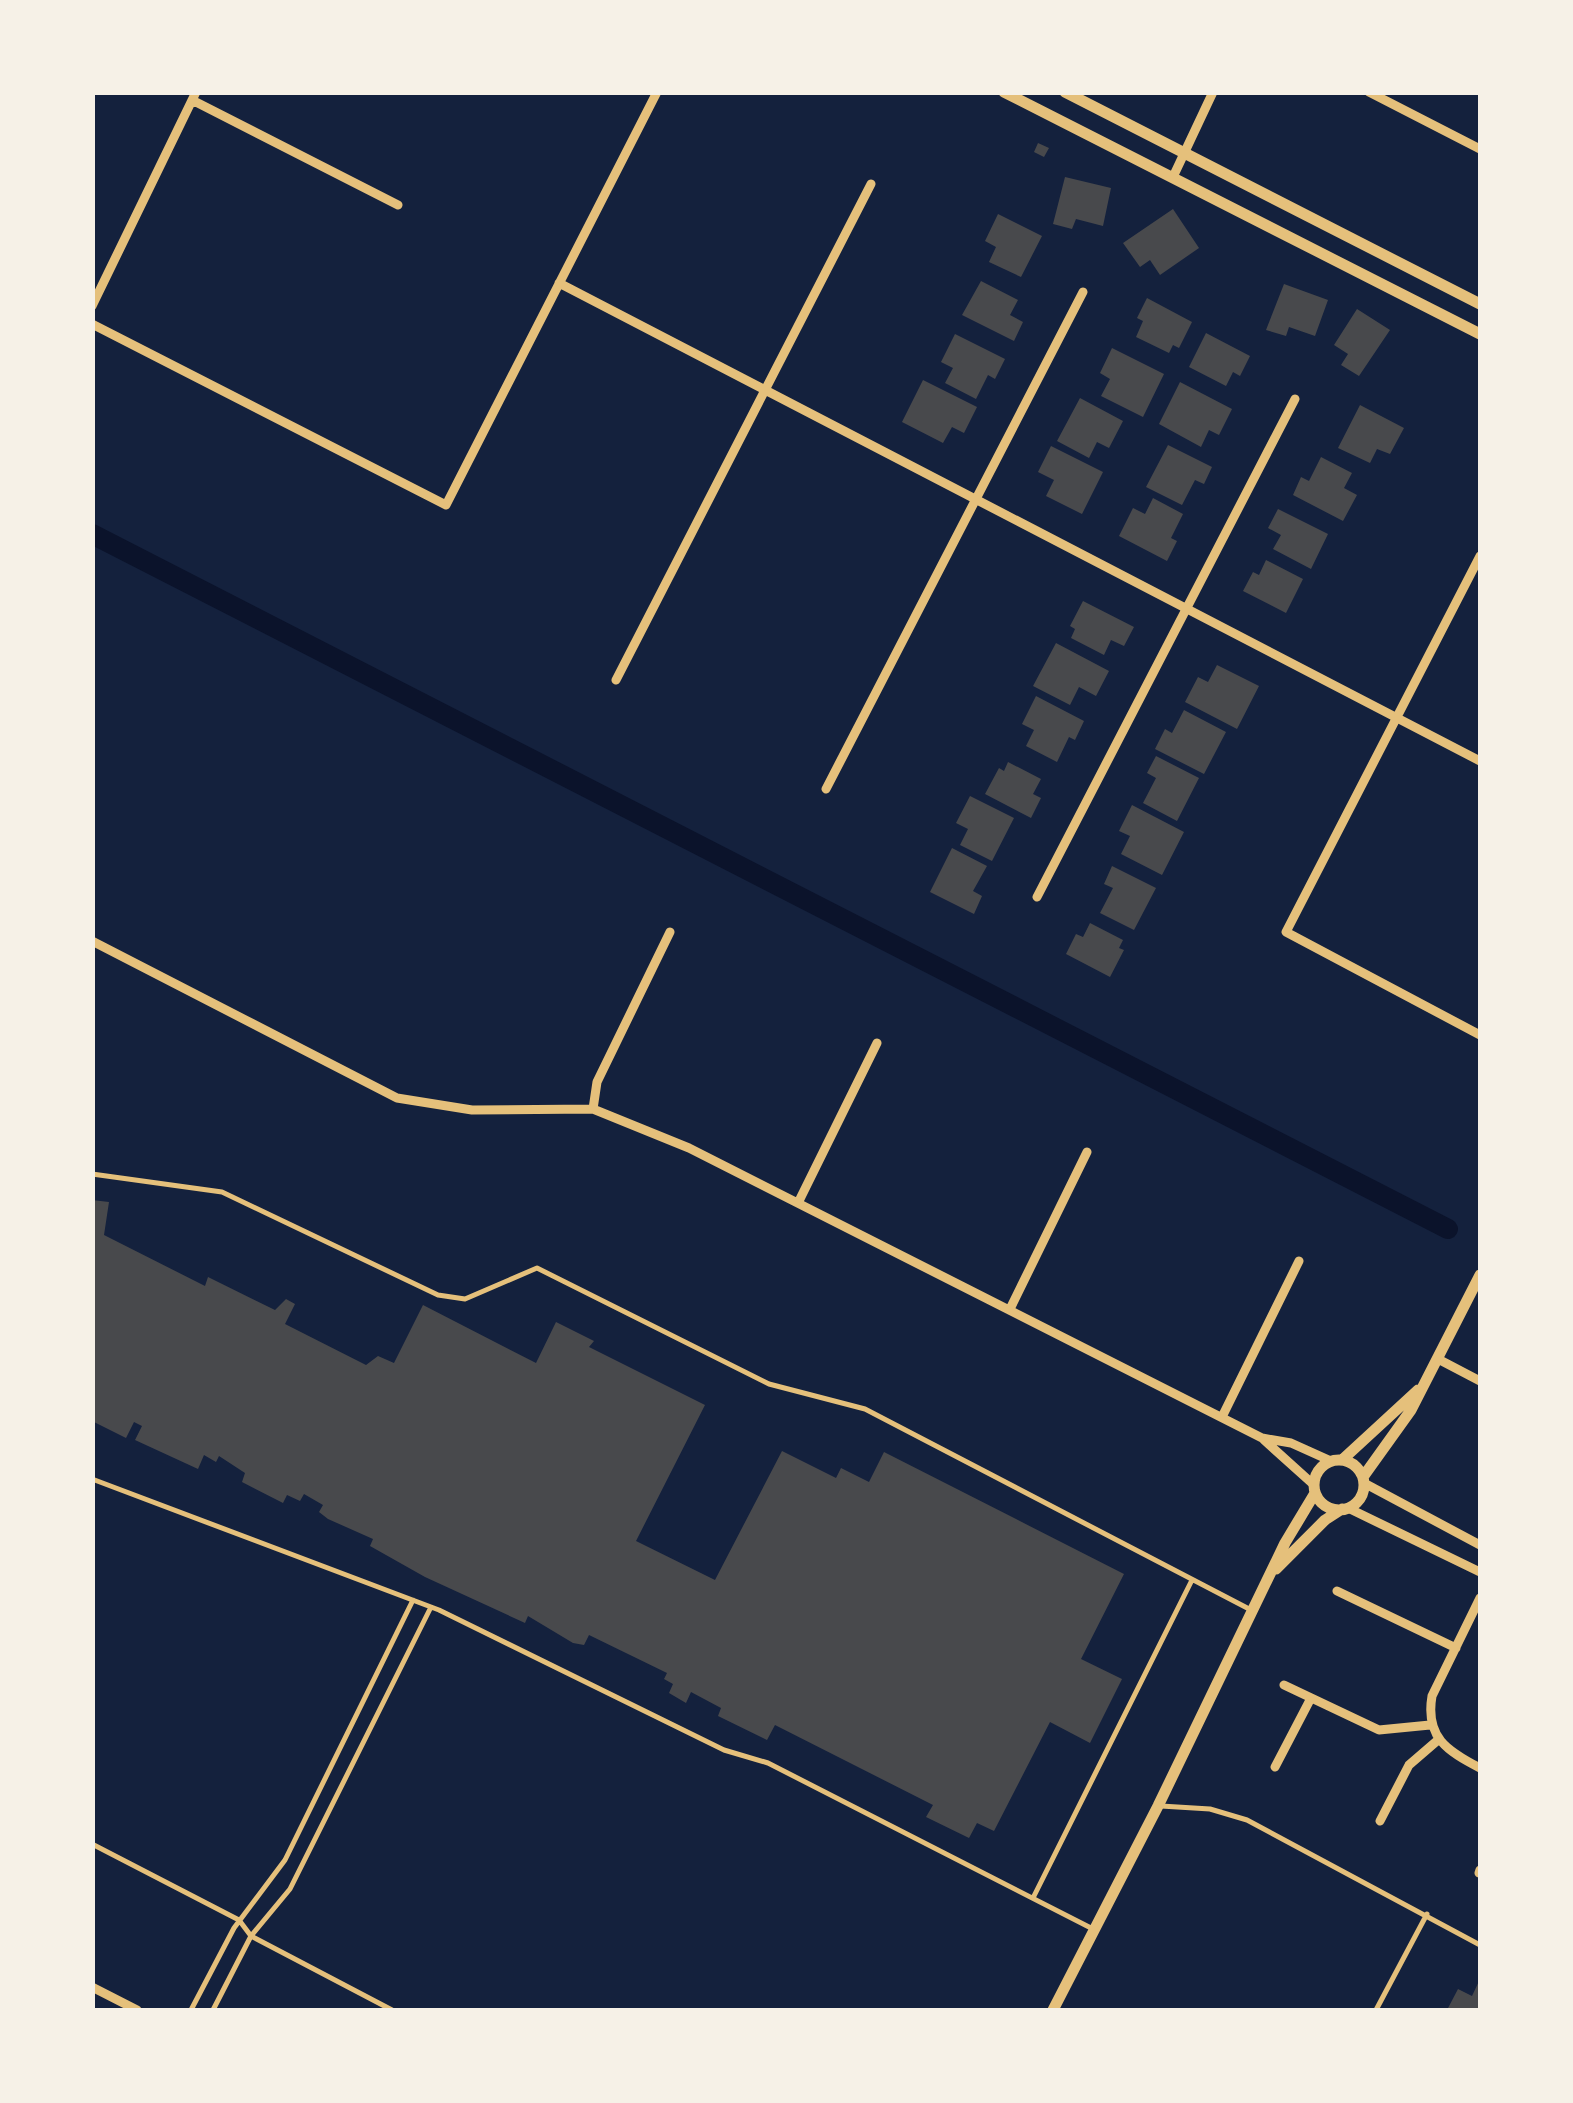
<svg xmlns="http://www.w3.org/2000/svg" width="1573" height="2103" font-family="'Asap Condensed',sans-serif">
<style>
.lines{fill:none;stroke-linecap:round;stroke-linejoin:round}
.canal{stroke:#0b132b;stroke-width:20}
.building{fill:#48494c}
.service{stroke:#e5c07b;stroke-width:5}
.minor{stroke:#e5c07b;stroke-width:9}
.tertiary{stroke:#e5c07b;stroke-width:11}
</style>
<rect width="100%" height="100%" fill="#14213d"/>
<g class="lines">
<path class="canal" d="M92,534L1448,1229"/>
</g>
<path class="building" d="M1038,143L1049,148L1044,157L1034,152Z
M1065,177L1111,188L1103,226L1076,219L1072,229L1053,224Z
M1173,209L1199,248L1160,275L1150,260L1140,267L1123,243Z
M998,214L1042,236L1021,277L989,262L996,247L985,241Z
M981,281L1018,300L1010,315L1023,322L1014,341L962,315Z
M1284,284L1328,300L1315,336L1289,327L1286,336L1266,330Z
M1147,298L1192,322L1179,348L1173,345L1169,353L1136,337L1143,321L1137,318Z
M1357,309L1390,330L1359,376L1341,365L1348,354L1334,345Z
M1206,333L1250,356L1240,376L1233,372L1226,386L1189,367Z
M955,334L1005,359L995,379L988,375L976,399L945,383L953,368L941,362Z
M1112,348L1164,374L1143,417L1101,396L1110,379L1100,373Z
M923,380L977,407L964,433L952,427L943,443L902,422Z
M1180,382L1232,409L1219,435L1209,430L1201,447L1159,424Z
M1080,398L1123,421L1109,448L1097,442L1089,458L1057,441Z
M1360,405L1404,428L1390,454L1377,449L1370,463L1338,448Z
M1168,445L1212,467L1204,484L1195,480L1182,505L1146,487Z
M1051,446L1103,472L1082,514L1046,496L1054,480L1038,472Z
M1321,457L1352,473L1344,488L1357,495L1343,521L1293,495L1301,477L1309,481Z
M1153,498L1183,514L1171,538L1177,541L1167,561L1119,536L1133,508L1145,514Z
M1278,509L1328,534L1311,569L1273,549L1281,535L1268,528Z
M1266,560L1303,579L1286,613L1243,591L1253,572L1259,575Z
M1083,601L1134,627L1124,646L1111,640L1104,655L1071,638L1075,629L1070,626Z
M1056,643L1109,671L1096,696L1079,687L1070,705L1033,686Z
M1217,665L1259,686L1237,729L1185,702L1198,677L1208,682Z
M1036,696L1084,721L1075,740L1069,737L1057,762L1026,746L1034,730L1022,724Z
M1184,710L1226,732L1204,774L1155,749L1165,729L1172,733Z
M1156,756L1199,778L1177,821L1143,803L1156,778L1147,773Z
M1008,762L1041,779L1033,794L1041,798L1031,818L985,794L999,768L1004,771Z
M970,796L1014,818L992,861L960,845L968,829L956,823Z
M1132,805L1184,832L1162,875L1121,854L1130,836L1119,831Z
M952,848L987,866L973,891L982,896L974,914L930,892Z
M1112,866L1156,888L1134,930L1100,913L1113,888L1104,884Z
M1090,923L1123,940L1119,948L1124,950L1110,977L1066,954L1076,934L1083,937Z
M92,1200L109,1202L104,1235L205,1286L208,1277L275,1310L286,1299L295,1304L285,1324L366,1365L378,1356L394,1363L423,1305L536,1363L556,1322L594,1341L589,1347L705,1405L636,1541L715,1580L782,1451L836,1478L841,1468L869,1482L884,1452L1124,1574L1081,1659L1122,1679L1090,1743L1050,1722L994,1831L977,1823L969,1838L926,1817L933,1805L775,1725L767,1740L718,1716L721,1708L691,1692L686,1703L669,1693L673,1684L664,1679L667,1673L589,1635L584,1645L573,1643L528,1616L525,1623L425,1577L370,1546L373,1539L328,1519L319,1512L323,1505L304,1494L300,1501L287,1495L283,1503L242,1482L245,1473L219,1456L216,1462L204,1455L198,1469L135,1440L142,1426L134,1422L126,1438L92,1421Z
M1480,1979V2010H1447L1458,1989L1472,1996Z"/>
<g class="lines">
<path class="service" d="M92,1174L222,1192L438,1295L465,1299L537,1268L769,1384L865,1409L1253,1611
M92,1479L439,1610L724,1750L768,1763L1091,1928
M1161,1806L1210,1809L1247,1820L1480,1945
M92,1844L239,1920L251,1936L392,2010
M1033,1898L1192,1580
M191,2010L234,1928L285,1860L413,1600
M213,2010L251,1936L290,1889L431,1607
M1376,2010L1427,1914"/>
<path class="minor" d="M1369,92L1480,149
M192,100L398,205
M1173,177L1213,92
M559,283L1480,761
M92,306L196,92
M92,324L446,505L657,92
M1480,556L1286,932L1480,1035
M616,680L871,184
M826,789L1083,292
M1037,897L1295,399
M92,941L397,1098L472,1110L593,1109L689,1148L1262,1438L1291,1443L1331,1461
M593,1109L597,1082L670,932
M799,1201L877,1043
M1010,1309L1087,1152
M1438,1359L1480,1381
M1222,1417L1299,1261
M1264,1440L1314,1485
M1364,1483L1480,1545
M1348,1508L1480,1572
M1337,1591L1456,1648
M1480,1598L1432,1696C1425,1737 1447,1751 1480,1768
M1284,1685L1379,1730L1430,1725
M1275,1767L1311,1698
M1380,1821L1409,1765L1438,1740
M1479,1873L1480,1870
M92,1987L137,2010"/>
<path class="tertiary" d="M1004,92L1480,334
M1065,92L1480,304
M1342,1460L1418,1390
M1314 1485a25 25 0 1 1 50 0a25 25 0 1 1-50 0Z
M1363,1477L1411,1410L1480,1275
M1276,1569L1325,1520L1342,1509
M1053,2010L1158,1806L1285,1543L1315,1493"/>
</g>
<rect width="1573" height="2103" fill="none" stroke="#f6f1e7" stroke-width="190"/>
</svg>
